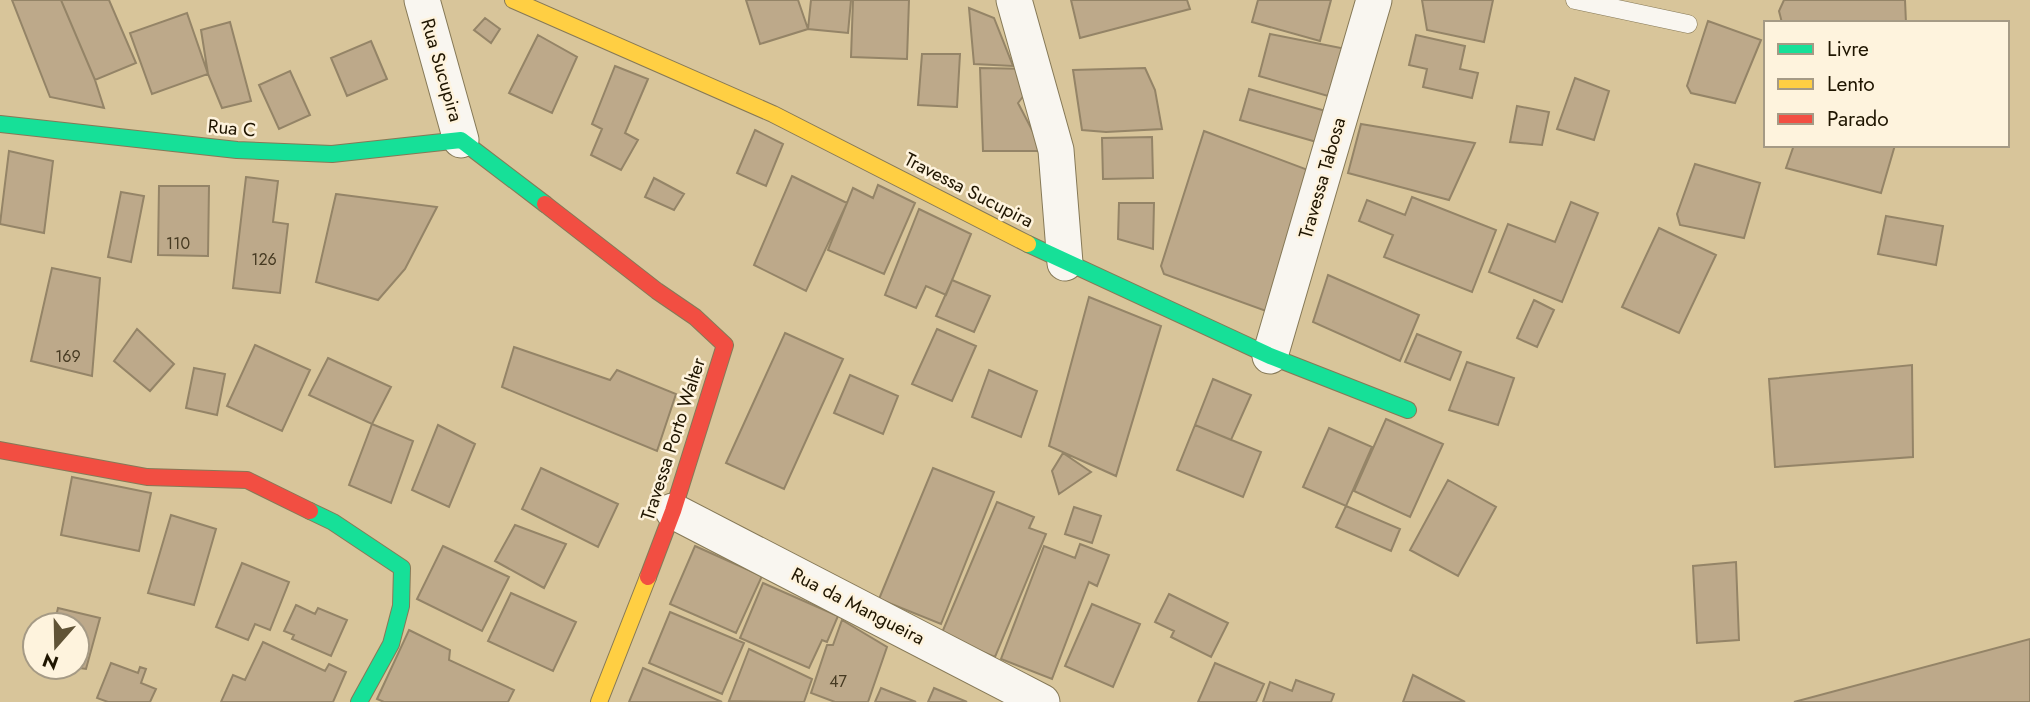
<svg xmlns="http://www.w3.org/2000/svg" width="2030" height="702" font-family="Jost,sans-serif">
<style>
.building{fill:#bda98a;stroke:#948467;stroke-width:2}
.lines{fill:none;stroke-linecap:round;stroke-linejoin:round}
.lane-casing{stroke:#867957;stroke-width:19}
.street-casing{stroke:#867957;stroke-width:37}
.fast-casing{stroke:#867957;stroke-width:18}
.slow-casing{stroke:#867957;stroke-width:18}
.jam-casing{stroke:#867957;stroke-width:18}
.lane{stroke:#f9f6f0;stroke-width:18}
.street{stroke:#f9f6f0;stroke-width:35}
.fast{stroke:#16e098;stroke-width:16}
.slow{stroke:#ffcf43;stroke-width:16}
.jam{stroke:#f24e42;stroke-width:16}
.labels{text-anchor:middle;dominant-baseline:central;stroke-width:5;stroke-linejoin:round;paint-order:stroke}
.number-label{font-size:16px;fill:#463a22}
.street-label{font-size:19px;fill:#1f1500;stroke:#fef3dd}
</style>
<rect width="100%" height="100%" fill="#d8c59a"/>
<path class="building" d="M12,0H61L95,80L104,108L50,97Z
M61,0H109L136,63L95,80Z
M746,0H798L808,29L760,44Z
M811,0H851L848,33L808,29Z
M853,0H909L907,59L851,57Z
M1071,0H1187L1190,9L1080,38Z
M1258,0H1331L1320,41L1252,22Z
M1422,0H1493L1484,42L1427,30Z
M1784,0H1905L1906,23H1782L1779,11Z
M969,8L994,18L1013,66L974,64Z
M187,13L208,74L152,94L130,33Z
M485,18L500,29L491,43L474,30Z
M1708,21L1761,40L1735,103L1691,93L1687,86Z
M230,22L251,101L222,108L208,74L201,30Z
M1270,34L1346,49L1335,98L1259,76Z
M538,35L577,57L552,113L509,93Z
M1416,35L1465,46L1460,69L1478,73L1472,98L1423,87L1427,69L1409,65Z
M371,41L387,79L347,96L331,58Z
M922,54H960L957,107L918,105Z
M615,66L648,79L625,133L638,140L621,170L591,155L602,129L592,124Z
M980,68L1024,69L1025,94L1018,103L1043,151H983Z
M1145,68L1155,90L1162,129L1106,132L1082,130L1073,70Z
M290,71L310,115L279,129L259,85Z
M1575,78L1609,91L1594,140L1557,129Z
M1249,89L1329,112L1320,143L1240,120Z
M1517,106L1549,112L1542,145L1510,142Z
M1361,124L1475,143L1449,200L1348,173Z
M755,130L783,144L766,186L737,173Z
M1204,131L1308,170L1266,311L1164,274L1161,266Z
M1152,137L1153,178L1103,179L1102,138Z
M1794,145H1895L1881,193L1786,168Z
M9,151L53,161L44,233L0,224Z
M1695,164L1760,183L1744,238L1680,225L1677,214Z
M792,176L847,203L806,291L754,265Z
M246,177L278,181L273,222L288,224L280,293L233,288Z
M654,178L684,194L674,210L645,197Z
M878,185L915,203L884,274L828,250L853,188L873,198Z
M159,186H209L208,256L158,255Z
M121,192L144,196L131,262L108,257Z
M336,194L437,207L405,269L378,300L316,282Z
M1412,197L1496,230L1472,292L1384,257L1393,235L1359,221L1367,200L1405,215Z
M1571,202L1598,213L1562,302L1489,272L1508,224L1555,242Z
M1119,203H1154L1153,249L1118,239Z
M919,209L971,234L946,295L926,286L916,308L885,295Z
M1886,216L1943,226L1936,265L1878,254Z
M1659,228L1716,255L1679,333L1622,307Z
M52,268L100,278L92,376L31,361Z
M1328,275L1419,315L1400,361L1313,322Z
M952,280L990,296L974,332L936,316Z
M1089,297L1161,326L1116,476L1049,446Z
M1534,300L1554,310L1537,347L1517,338Z
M137,329L174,364L150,391L114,361Z
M937,329L976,346L952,401L912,384Z
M785,333L843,359L784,489L726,463Z
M1417,334L1461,352L1450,380L1405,362Z
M255,345L310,370L282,431L227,406Z
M514,347L610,380L617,370L676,394L657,451L502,387Z
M328,358L391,387L372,424L309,395Z
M1467,362L1514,378L1498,425L1449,410Z
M1912,365L1913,457L1775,467L1769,379Z
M194,368L225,374L217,415L186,408Z
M989,370L1037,391L1021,437L972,417Z
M850,375L898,396L883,434L834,413Z
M1213,379L1251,395L1231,440L1195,425Z
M1386,419L1443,444L1410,517L1354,491Z
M372,424L413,441L391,503L349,485Z
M438,425L475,444L449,507L412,490Z
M1195,425L1261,452L1243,497L1177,470Z
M1329,428L1372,447L1346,506L1303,487Z
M1063,453L1091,472L1059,494L1052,471Z
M541,468L618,504L598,547L522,509Z
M933,468L994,492L941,624L879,599Z
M72,477L151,493L139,551L61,535Z
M1448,480L1496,507L1458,576L1410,550Z
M997,502L1034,517L1029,528L1046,534L995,657L941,635Z
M1346,506L1400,529L1391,551L1336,527Z
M1074,507L1101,516L1092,543L1065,534Z
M171,515L216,529L194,605L148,593Z
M515,525L566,544L544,588L495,561Z
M1080,544L1109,555L1097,586L1089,582L1052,679L1001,659L1044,546L1075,558Z
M443,546L509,577L482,631L417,599Z
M695,546L762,576L736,633L670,604Z
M1736,562L1739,640L1697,643L1693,566Z
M242,563L289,582L270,630L255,624L248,640L216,627Z
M763,583L838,616L827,642L822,640L809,668L740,638Z
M511,593L576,622L553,671L488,641Z
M1169,594L1228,623L1211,657L1171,637L1174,631L1155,622Z
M1092,604L1140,624L1113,687L1065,666Z
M296,605L315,614L318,608L347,620L331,656L292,639L294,635L284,631Z
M58,608L100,618L86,669L72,667H77V625H54Z
M670,612L744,643L722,694L649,663Z
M842,620L887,647L868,702H835L811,693L827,645H833Z
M409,630L450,650L449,660L514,690L508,702H384L377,699Z
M2030,639V702H1794Z
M263,642L325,671L329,664L346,672L333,702H221L233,675L245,680Z
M749,649L812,679L804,702L729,701Z
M111,663L138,673L140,667L146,669L141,683L156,689L150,702H108L97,698Z
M1215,663L1264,684L1256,702H1198Z
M643,668L722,702H629Z
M1413,675L1465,702H1403Z
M1296,680L1334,694L1331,702H1263L1270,682L1292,691Z
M881,688L916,702H875Z
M934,688L967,702H928Z"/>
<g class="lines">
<g class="lane-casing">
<path id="lane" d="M1575,0L1688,24"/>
</g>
<g class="street-casing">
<path id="street" d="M422,0L461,140
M1014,0L1056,150L1065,263
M1270,356L1374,0
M673,511L1042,702"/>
</g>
<g class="fast-casing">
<path id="fast" d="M0,124L237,150L332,154L461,140L545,204
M1028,244L1270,356L1408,410
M310,511L333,522L402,568L401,606L391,644L359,702"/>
</g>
<g class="slow-casing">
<path id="slow" d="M513,0L773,114L1028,244
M599,702L648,577"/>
</g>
<g class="jam-casing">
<path id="jam" d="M545,204L657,291L695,317L725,345L673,511L648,577
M0,450L147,477L247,480L310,511"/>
</g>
<use href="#lane" class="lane"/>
<use href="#street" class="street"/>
<use href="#fast" class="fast"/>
<use href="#slow" class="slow"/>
<use href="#jam" class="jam"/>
</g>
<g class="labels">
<g class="number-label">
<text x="178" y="243">110</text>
<text x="264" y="259">126</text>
<text x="68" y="356">169</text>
<text x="838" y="681">47</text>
</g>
<g class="street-label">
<text transform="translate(442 70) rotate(74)">Rua Sucupira</text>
<text transform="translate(232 128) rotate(5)">Rua C</text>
<text transform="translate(1322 178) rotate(-74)">Travessa Tabosa</text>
<text transform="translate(969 190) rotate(27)">Travessa Sucupira</text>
<text transform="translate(673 439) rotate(-72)">Travessa Porto Walter</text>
<text transform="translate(858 606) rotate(27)">Rua da Mangueira</text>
</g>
</g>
<rect x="1764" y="21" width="245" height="126" fill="#fef3dd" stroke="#a59a85" stroke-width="2"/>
<rect x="1778" y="44" width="35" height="10" fill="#16e098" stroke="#a59a85" stroke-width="2"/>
<text x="1827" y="56" font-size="21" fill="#1f1500">Livre</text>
<rect x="1778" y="79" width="35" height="10" fill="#ffcf43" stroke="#a59a85" stroke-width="2"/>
<text x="1827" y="91" font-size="21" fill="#1f1500">Lento</text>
<rect x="1778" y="114" width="35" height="10" fill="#f24e42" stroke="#a59a85" stroke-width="2"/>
<text x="1827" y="126" font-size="21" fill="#1f1500">Parado</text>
<g transform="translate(56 646) rotate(200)"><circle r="33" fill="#fef3dd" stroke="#a59a85" stroke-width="2"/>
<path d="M0-5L12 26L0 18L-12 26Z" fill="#605336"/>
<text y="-10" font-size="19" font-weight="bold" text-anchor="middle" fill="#1f1500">N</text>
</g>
</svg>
